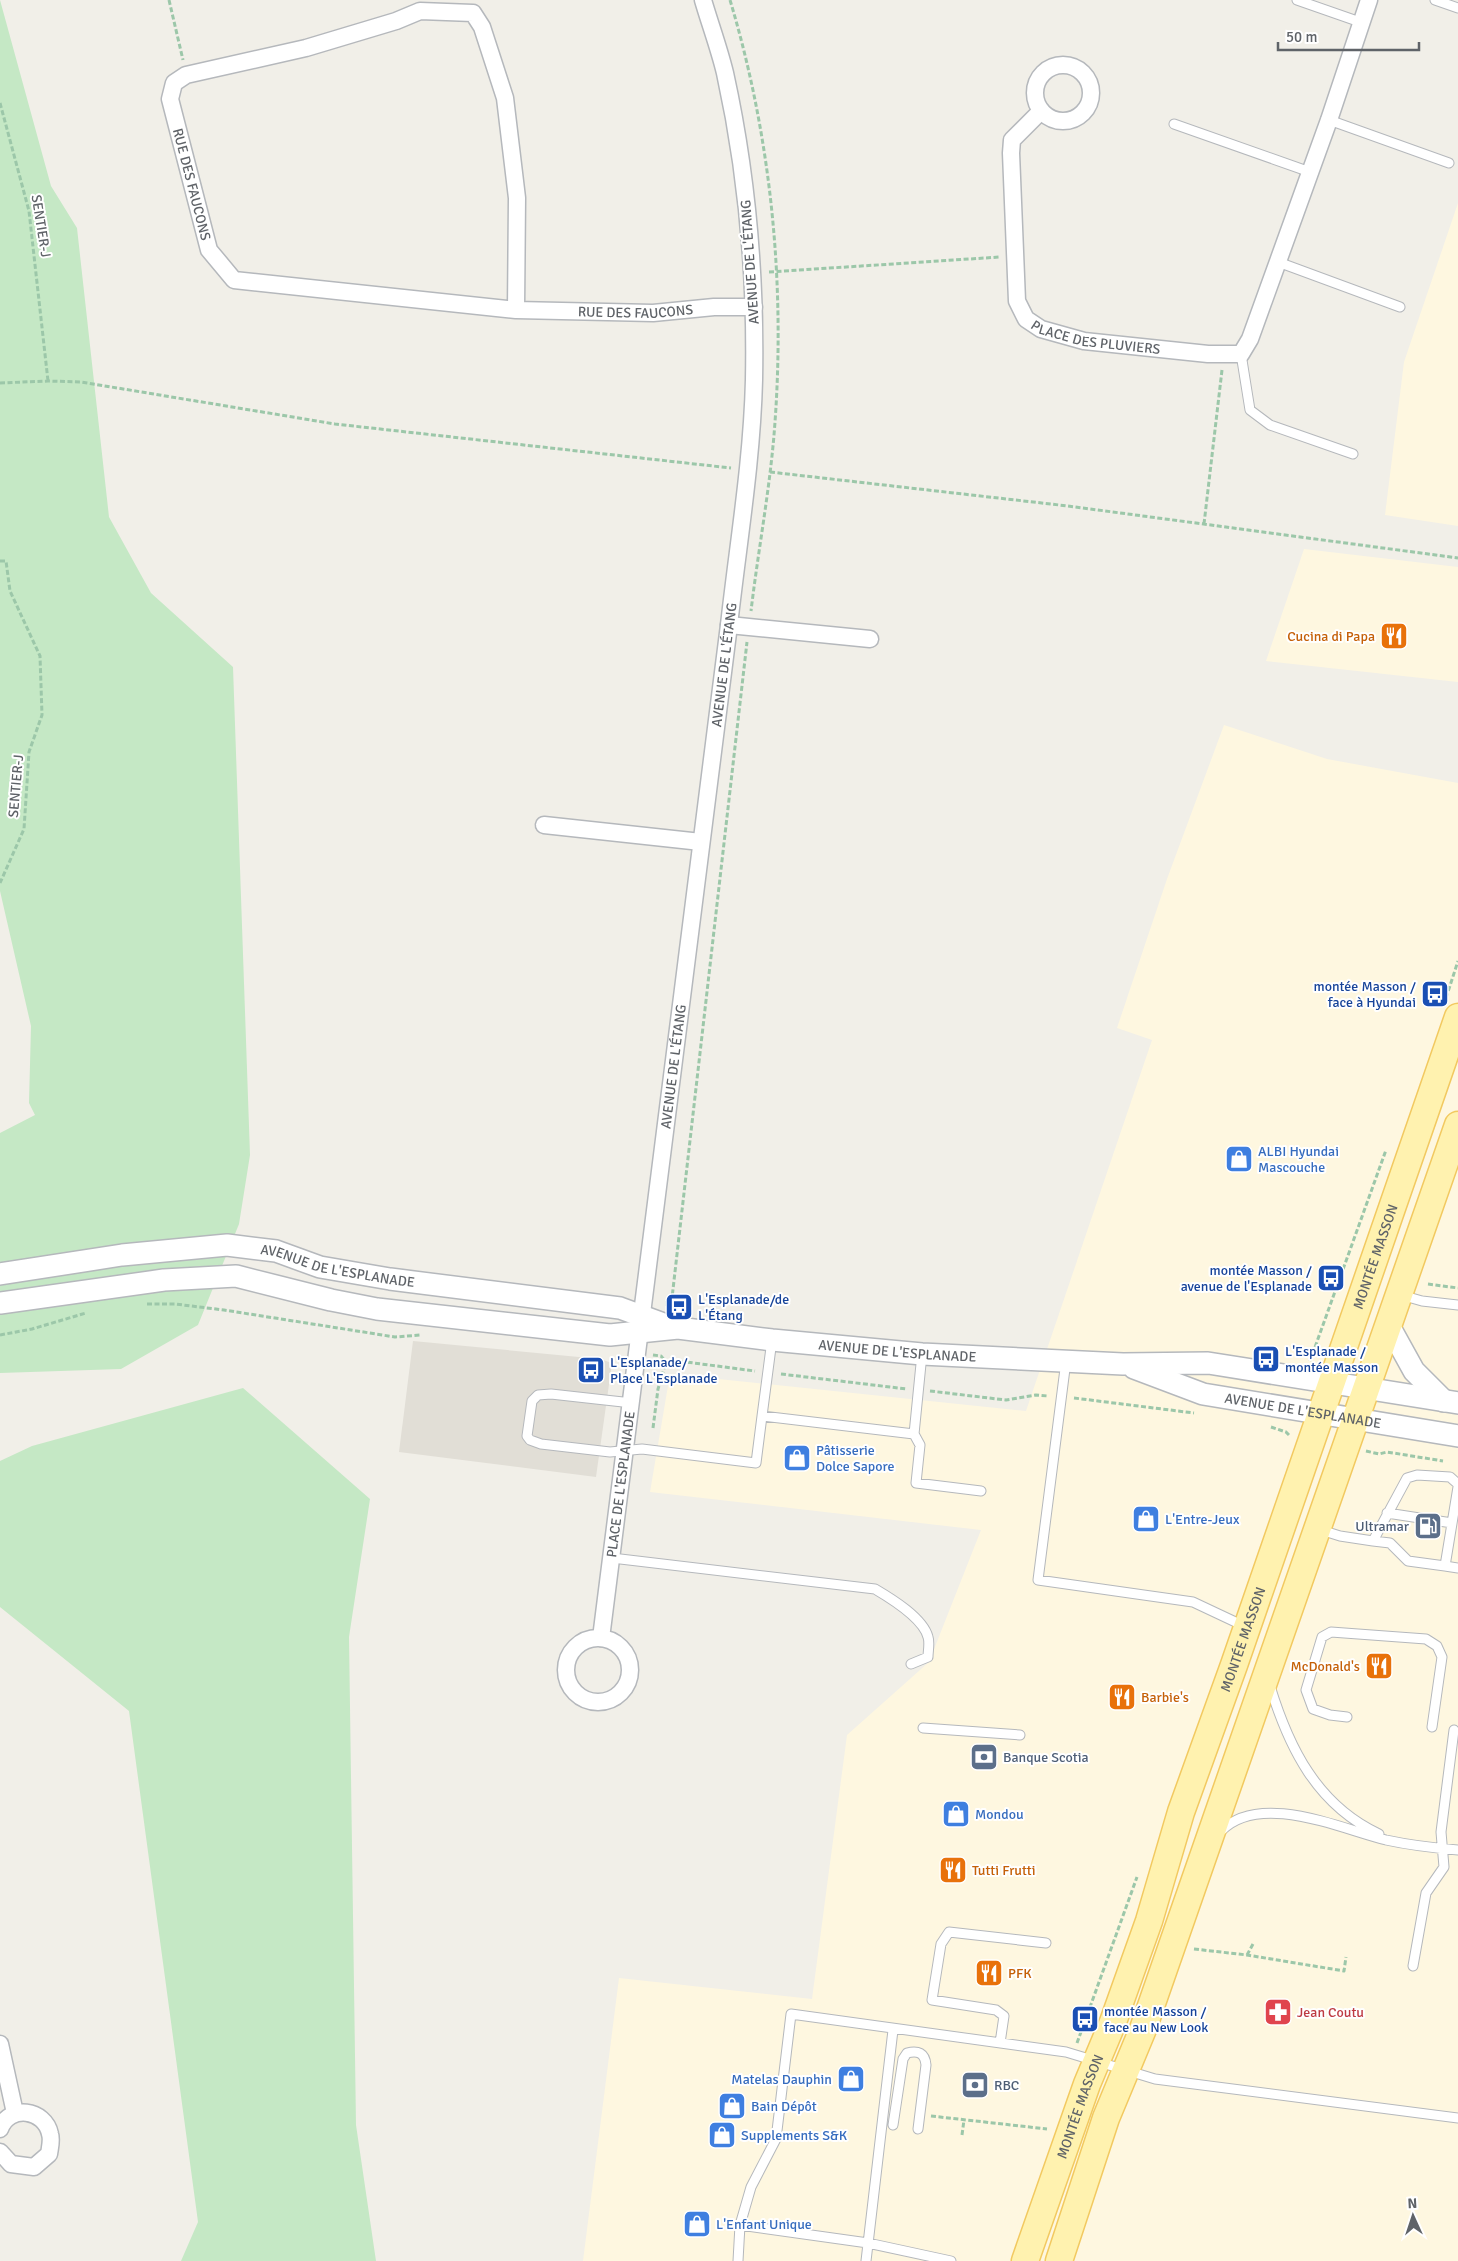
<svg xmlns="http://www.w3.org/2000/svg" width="1458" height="2261" font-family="Signika,sans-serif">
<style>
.commercial{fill:#fef7e0}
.education{fill:#e1ded6}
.green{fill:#c5e8c5}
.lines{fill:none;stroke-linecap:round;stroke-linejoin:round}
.service-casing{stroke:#b5b8bc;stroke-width:11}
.minor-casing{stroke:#b5b8bc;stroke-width:19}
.tertiary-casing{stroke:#b5b8bc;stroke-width:24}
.primary-casing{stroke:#f2c960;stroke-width:29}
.path{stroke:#9cc7a9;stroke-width:3;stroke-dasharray:5 2.5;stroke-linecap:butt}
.service{stroke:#fff;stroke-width:9}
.minor{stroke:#fff;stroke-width:16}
.tertiary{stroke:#fff;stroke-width:21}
.primary{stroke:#fff2af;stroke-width:26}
.labels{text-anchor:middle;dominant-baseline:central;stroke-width:4;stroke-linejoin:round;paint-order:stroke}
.street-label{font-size:14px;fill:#5f6368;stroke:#fff}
.food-label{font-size:14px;fill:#c56008;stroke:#fff;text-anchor:start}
.transit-label{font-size:14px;fill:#164399;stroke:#fff;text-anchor:start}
.shop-label{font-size:14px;fill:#366cbe;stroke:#fff;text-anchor:start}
.service-label{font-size:14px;fill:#4e5e75;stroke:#fff;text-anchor:start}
.health-label{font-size:14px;fill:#be3a42;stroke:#fff;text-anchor:start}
</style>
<rect width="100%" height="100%" fill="#f1efe8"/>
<path class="commercial" d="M1458,203V526L1385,515L1404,362Z
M1304,549L1458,567V682L1266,661Z
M1224,725L1327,759L1458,783V2261H583L619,1978L812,1999L847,1735L929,1662L981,1530L650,1492L670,1374L1026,1411L1152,1040L1117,1028L1167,879Z"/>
<path class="education" d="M413,1341L600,1359L612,1363L596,1477L399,1452Z"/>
<path class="green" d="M0,0L51,186L77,228L109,517L151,593L233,667L250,1155L239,1224L198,1325L121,1369L0,1373V1133L35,1115L29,1103L31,1026L0,891Z
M243,1388L370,1499L349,1637L356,2125L376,2261H181L198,2222L129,1711L0,1607V1461L32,1446Z"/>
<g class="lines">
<g class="service-casing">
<path id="service" d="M1297,0L1360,22
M1435,0L1458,8
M1329,120L1449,163
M1174,124L1310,172
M1278,262L1400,307
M1241,354L1250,410L1270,425L1353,454
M1401,1295L1422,1301L1458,1305
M772,1340L762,1416L914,1434L922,1354
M1066,1361L1038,1580L1193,1602L1244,1626
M632,1403L551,1394L538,1395L532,1401L527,1436L530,1440L541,1444L610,1452L642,1449L756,1463L762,1416
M914,1434L920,1445L916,1483L981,1491
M1387,1513L1452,1523
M1321,1530L1340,1536L1373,1541L1407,1478L1417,1475L1450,1477L1458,1484
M1373,1541L1390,1543L1408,1561L1445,1566L1458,1487
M612,1558L875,1589C892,1599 923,1618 928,1637C930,1643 928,1651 928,1657L911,1664
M1445,1566L1458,1568
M1270,1686C1289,1748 1317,1805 1379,1834
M1347,1717L1330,1715L1313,1709L1306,1690L1322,1637L1331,1632L1426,1639L1437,1646L1442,1657L1432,1727
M923,1728L1020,1735
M1221,1831C1260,1791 1341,1829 1386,1840C1409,1845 1434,1848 1458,1850
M1413,1966L1426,1893L1444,1867L1441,1832L1454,1730
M1000,2043L1004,2016L996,2010L932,2000L941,1944L949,1932L1046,1943
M893,2125L903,2059L907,2053C918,2050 925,2053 926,2065L918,2129
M740,2225L868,2243L951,2261
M738,2261L740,2225L751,2187L776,2139L791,2014L1066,2052L1155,2079L1458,2118
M866,2261L893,2030"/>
</g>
<g class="minor-casing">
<g id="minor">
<circle cx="1063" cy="93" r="28"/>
<path id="s1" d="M1041,111L1012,140L1011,153L1017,301L1026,319L1041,329L1084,341L1208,354H1241L1250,339L1329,120L1369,0"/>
<path id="s2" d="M516,310L517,198L505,98L482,27L473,13L420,11L396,21L306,48L186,75L174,83L170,99L209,250L234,280L516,310L653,313L714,307H754"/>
<path d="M729,625L870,639"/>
<path d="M544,825L701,842"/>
<path id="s3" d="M601,1638L729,625C738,544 752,462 754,380C756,277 747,173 725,73C719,48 710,24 703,0"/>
<circle cx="598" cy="1670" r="32"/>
<path d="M0,2044L15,2113"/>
<path d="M0,2129C9,2104 45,2109 50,2134C52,2140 50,2147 49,2154L34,2167L11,2164L0,2152"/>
</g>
</g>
<g class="tertiary-casing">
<g id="tertiary">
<path id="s4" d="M0,1274L122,1255L227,1245L276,1251L320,1267L390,1279L620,1308L669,1326"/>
<path id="s5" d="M0,1303L164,1280L236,1276L331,1300L377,1309L610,1335L678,1328L772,1340L922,1354L1123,1364L1208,1363L1458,1403"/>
<path d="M1388,1324L1414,1371L1444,1401"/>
<path id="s6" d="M1134,1368L1203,1394L1458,1436"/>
</g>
</g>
<g class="primary-casing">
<g id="primary">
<path id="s7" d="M1025,2261L1087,2084L1113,2022L1149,1921L1181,1812L1234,1665L1458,1017"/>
<path d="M1059,2261L1106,2118L1143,2029L1458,1125"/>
</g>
</g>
<path class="path" d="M169,0L183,60
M730,0C772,140 786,289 774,435C769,494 758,552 751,611
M0,103L29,211L48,381
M769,272L1000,257
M0,383L48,381L81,382L335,424L731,468
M770,472L1068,506L1458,558
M1204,524L1222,370
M0,561H6L10,591L40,656L42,715L29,752L24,829L0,883
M1446,998L1458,961
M1428,1284L1458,1288
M147,1304H175L224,1310L395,1337L420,1335
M667,1306V1300L672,1298L747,642
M0,1335L32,1329L86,1313
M653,1355L661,1356L666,1362H686L755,1371
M1310,1361L1386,1150
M781,1374L907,1389
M930,1391L1006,1400L1036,1395L1048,1396
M1074,1398L1194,1413
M1271,1427L1286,1432L1290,1436
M653,1428L658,1389L666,1362
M1366,1451L1379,1454L1387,1452L1443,1461
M1194,1949L1247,1955L1344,1971L1346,1957
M1247,1955L1253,1944
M1077,2043L1137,1877
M931,2116L1047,2129
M962,2135L964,2120"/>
<use href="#service" class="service"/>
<use href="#minor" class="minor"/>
<use href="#tertiary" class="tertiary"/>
<use href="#primary" class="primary"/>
</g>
<defs>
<g id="restaurant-square" transform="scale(1.4375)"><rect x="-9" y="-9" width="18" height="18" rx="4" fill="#e8710a" stroke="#fff"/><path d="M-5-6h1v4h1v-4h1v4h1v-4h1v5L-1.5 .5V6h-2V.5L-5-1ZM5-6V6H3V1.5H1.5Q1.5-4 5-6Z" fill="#fff"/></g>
<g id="bus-square" transform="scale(1.4375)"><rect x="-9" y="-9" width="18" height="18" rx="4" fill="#1a4fb4" stroke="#fff"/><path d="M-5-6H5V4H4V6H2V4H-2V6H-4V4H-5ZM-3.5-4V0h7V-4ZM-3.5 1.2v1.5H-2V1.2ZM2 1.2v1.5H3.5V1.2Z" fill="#fff"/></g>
<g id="shop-square" transform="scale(1.4375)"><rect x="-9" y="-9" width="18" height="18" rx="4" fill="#3f7fe0" stroke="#fff"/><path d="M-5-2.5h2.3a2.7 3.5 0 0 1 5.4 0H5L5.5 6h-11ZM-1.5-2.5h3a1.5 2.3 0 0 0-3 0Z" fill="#fff"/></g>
<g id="fuel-square" transform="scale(1.4375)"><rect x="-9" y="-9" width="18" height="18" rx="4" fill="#5c6f8a" stroke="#fff"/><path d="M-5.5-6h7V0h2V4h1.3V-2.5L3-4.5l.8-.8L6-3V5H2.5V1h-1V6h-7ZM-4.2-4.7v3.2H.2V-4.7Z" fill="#fff"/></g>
<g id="bank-square" transform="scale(1.4375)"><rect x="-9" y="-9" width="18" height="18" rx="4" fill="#5c6f8a" stroke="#fff"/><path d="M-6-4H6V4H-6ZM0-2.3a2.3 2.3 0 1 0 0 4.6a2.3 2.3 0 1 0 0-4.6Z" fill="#fff"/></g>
<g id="pharmacy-square" transform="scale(1.4375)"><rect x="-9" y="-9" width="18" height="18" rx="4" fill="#e0444e" stroke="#fff"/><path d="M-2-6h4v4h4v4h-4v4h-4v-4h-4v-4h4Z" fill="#fff"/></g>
</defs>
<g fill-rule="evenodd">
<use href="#restaurant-square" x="1394" y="636"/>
<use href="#bus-square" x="1435" y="994"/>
<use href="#shop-square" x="1239" y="1159"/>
<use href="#bus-square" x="1331" y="1278"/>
<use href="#bus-square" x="679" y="1307"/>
<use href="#bus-square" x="1266" y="1359"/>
<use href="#bus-square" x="591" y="1370"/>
<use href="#shop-square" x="797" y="1458"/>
<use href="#shop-square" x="1146" y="1519"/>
<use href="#fuel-square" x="1428" y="1526"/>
<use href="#restaurant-square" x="1379" y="1666"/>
<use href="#restaurant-square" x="1122" y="1697"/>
<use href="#bank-square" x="984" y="1757"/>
<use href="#shop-square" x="956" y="1814"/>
<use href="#restaurant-square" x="953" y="1870"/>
<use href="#restaurant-square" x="989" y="1973"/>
<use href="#pharmacy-square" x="1278" y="2012"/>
<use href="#bus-square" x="1085" y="2019"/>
<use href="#shop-square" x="851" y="2079"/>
<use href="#bank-square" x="975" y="2085"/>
<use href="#shop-square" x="732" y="2106"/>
<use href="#shop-square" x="722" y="2135"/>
<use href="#shop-square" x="697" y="2224"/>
</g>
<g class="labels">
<g class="street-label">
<text stroke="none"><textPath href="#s2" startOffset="719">RUE DES FAUCONS</textPath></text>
<text transform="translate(41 226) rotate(81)">SENTIER-J</text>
<text transform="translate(750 262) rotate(-94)">AVENUE DE L'ÉTANG</text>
<text stroke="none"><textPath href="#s2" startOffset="1229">RUE DES FAUCONS</textPath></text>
<text stroke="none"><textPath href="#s1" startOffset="296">PLACE DES PLUVIERS</textPath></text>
<text stroke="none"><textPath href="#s3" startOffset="981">AVENUE DE L'ÉTANG</textPath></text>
<text transform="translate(16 786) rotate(-85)">SENTIER-J</text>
<text stroke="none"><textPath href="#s3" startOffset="576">AVENUE DE L'ÉTANG</textPath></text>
<text stroke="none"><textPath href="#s7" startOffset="1064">MONTÉE MASSON</textPath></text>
<text stroke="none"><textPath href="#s4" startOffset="342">AVENUE DE L'ESPLANADE</textPath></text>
<text stroke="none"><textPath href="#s5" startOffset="906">AVENUE DE L'ESPLANADE</textPath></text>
<text stroke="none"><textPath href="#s6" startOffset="175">AVENUE DE L'ESPLANADE</textPath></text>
<text stroke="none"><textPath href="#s3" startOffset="155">PLACE DE L'ESPLANADE</textPath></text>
<text stroke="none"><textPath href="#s7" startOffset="659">MONTÉE MASSON</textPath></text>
<text stroke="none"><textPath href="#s7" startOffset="164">MONTÉE MASSON</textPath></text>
</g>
<g class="food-label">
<text x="1375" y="636" text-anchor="end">Cucina di Papa</text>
<text x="1360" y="1666" text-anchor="end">McDonald's</text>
<text x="1141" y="1697">Barbie's</text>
<text x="972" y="1870">Tutti Frutti</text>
<text x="1008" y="1973">PFK</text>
</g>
<g class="transit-label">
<text x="1416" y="986" text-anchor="end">montée Masson /<tspan x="1416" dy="16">face à Hyundai</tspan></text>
<text x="1312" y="1270" text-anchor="end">montée Masson /<tspan x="1312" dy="16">avenue de l'Esplanade</tspan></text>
<text x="698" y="1299">L'Esplanade/de<tspan x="698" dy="16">L'Étang</tspan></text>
<text x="1285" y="1351">L'Esplanade /<tspan x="1285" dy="16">montée Masson</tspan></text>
<text x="610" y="1362">L'Esplanade/<tspan x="610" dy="16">Place L'Esplanade</tspan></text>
<text x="1104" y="2011">montée Masson /<tspan x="1104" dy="16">face au New Look</tspan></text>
</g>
<g class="shop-label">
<text x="1258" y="1151">ALBI Hyundai<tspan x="1258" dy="16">Mascouche</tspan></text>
<text x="816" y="1450">Pâtisserie<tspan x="816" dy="16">Dolce Sapore</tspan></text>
<text x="1165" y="1519">L'Entre-Jeux</text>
<text x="975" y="1814">Mondou</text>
<text x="832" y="2079" text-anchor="end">Matelas Dauphin</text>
<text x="751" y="2106">Bain Dépôt</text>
<text x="741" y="2135">Supplements S&amp;K</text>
<text x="716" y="2224">L'Enfant Unique</text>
</g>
<g class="service-label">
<text x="1409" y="1526" text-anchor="end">Ultramar</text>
<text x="1003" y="1757">Banque Scotia</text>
<text x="994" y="2085">RBC</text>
</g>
<g class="health-label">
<text x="1297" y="2012">Jean Coutu</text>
</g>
</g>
<g transform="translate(1413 2216) rotate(357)" stroke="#ffffff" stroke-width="4" paint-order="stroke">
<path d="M0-4L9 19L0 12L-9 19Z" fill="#5f6368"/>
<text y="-8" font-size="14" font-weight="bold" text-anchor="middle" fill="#5f6368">N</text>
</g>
<path d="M1278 42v8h141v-8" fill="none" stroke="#5f6368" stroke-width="2.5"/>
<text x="1286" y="42" font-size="15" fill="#5f6368" stroke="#ffffff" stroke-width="4" paint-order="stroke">50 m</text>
</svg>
